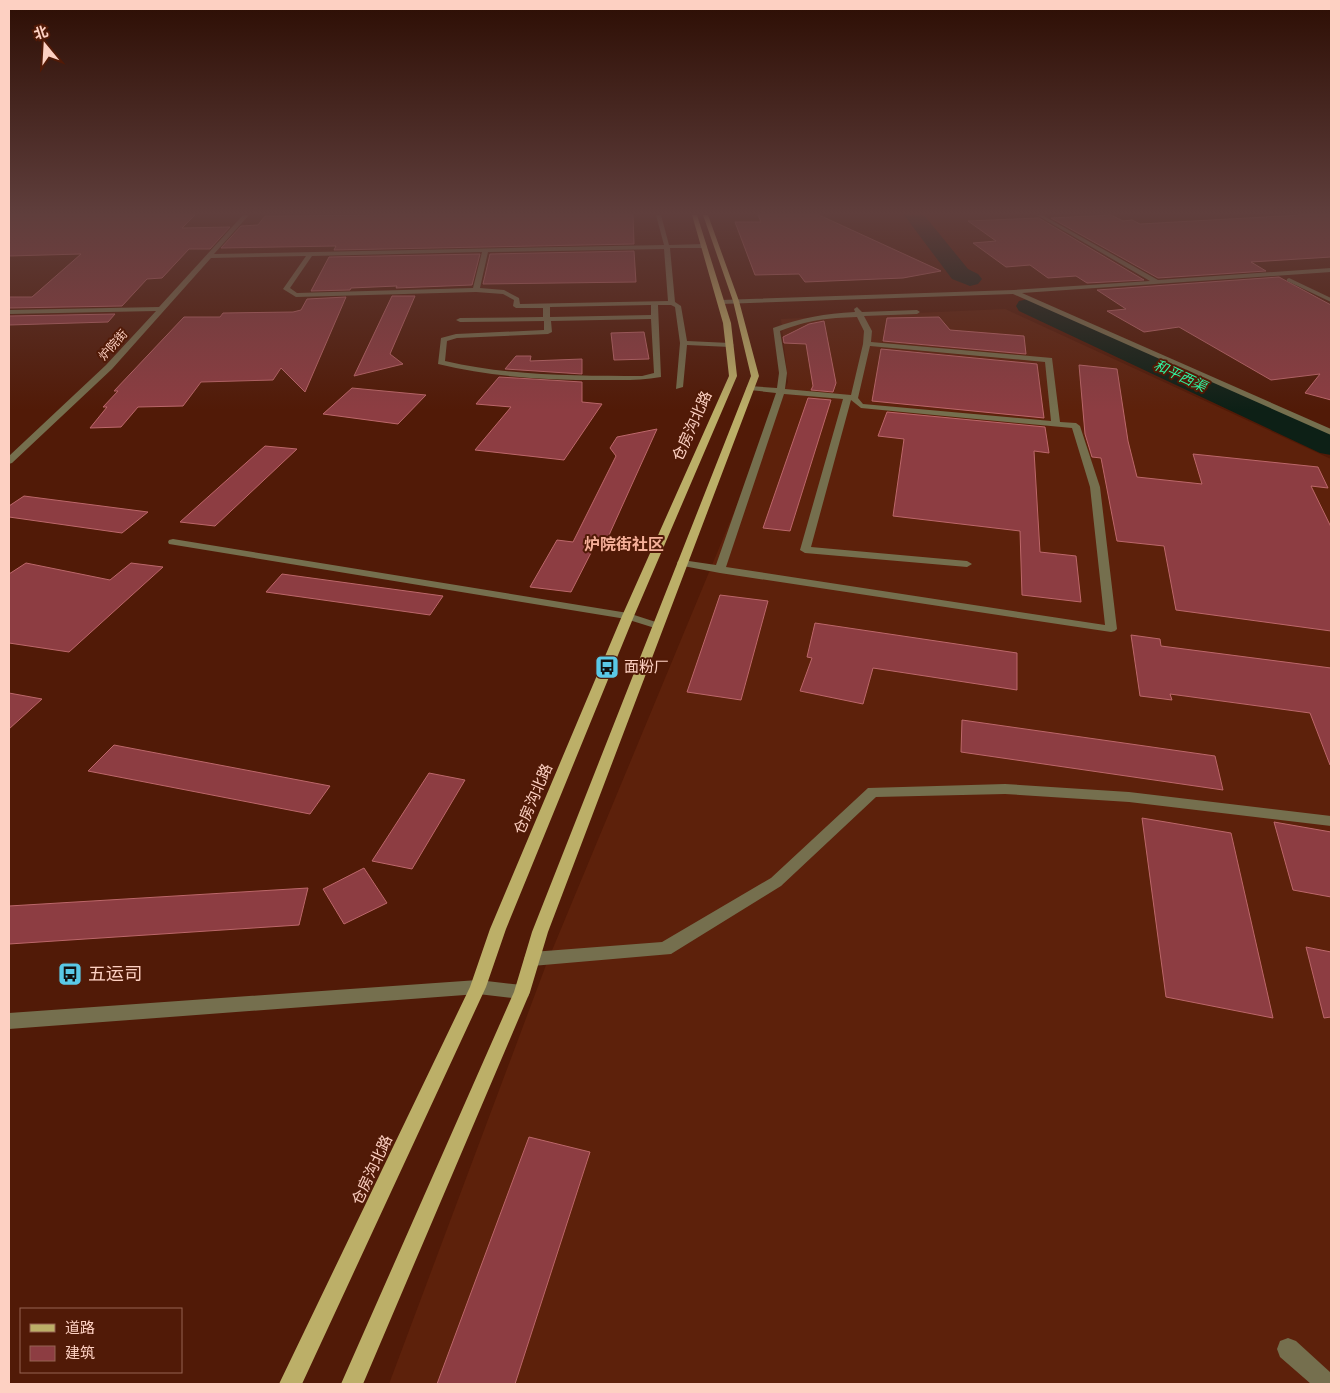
<svg xmlns="http://www.w3.org/2000/svg" width="1340" height="1393" font-family="'Nunito Sans','Noto Sans SC',sans-serif">
<style>
.built{fill:#5d210b}
.lines{fill:none;stroke-linecap:round;stroke-linejoin:round}
.river{fill:#0d2016;fill-rule:evenodd}
.building{fill:#8d3d42;stroke:#bc676a}
.minor{fill:#756f4e;fill-rule:evenodd}
.major{fill:#bcaf68;fill-rule:evenodd}
.labels{text-anchor:middle;dominant-baseline:central;stroke-width:4;stroke-linejoin:round;paint-order:stroke}
.far-street-label{font-size:12px;fill:#fdd0c2;stroke:#511a07}
.far-water-label{font-size:14px;font-style:italic;fill:#2ff4a1;stroke:#511a07}
.street-label{font-size:15px;fill:#fdd0c2;stroke:#511a07}
.poi-label{font-size:15px;fill:#fdd0c2;stroke:#511a07;text-anchor:start}
.neighbourhood-label{font-size:16px;font-weight:bold;fill:#f6b19b;stroke:#511a07}
.near-poi-label{font-size:18px;fill:#fdd0c2;stroke:#511a07;text-anchor:start}
</style>
<rect width="100%" height="100%" fill="#511a07"/>
<path class="built" d="M1005,309L1331,459V1384H389L546,965L788,382L781,319Z"/>
<g class="lines">
<path class="river" d="M904,215H924L968,269L978,274L982,279L978,284L970,286L952,279Z
M1028,299L1037,301L1331,434V455L1320,453L1019,311L1016,306L1019,301Z"/>
</g>
<path class="building" d="M9,215H195L182,228L230,227L210,249H189L162,278L147,279L122,306L9,308V297H32L81,254L9,256Z
M399,215H633L634,244L334,250L336,246L221,248L241,226L258,225L265,216Z
M758,215H819L941,271L903,278L805,282L799,274L755,275L735,222H761Z
M1111,215L1123,221L1132,220L1140,224L1301,215H1331V257L1251,262L1266,271L1158,278L1051,218Z
M1039,218L1144,280L1087,283L1076,276L1048,278L1030,265L1006,267L973,243L996,241L968,221Z
M634,251L636,282L483,284L490,254Z
M480,254L472,285L396,288L397,286L351,288L350,290L311,291L329,257Z
M1279,277L1331,305V400L1305,393L1320,374L1271,380L1179,327L1144,332L1107,311L1126,309L1097,290Z
M392,296H415L390,354L403,364L354,376Z
M346,297L305,392L281,368L273,380L201,382L183,406L138,407L121,427L90,428L107,407H103L118,391H114L184,317H220L223,313L293,312L301,310L307,299Z
M115,314L108,322L9,325V316Z
M939,317L950,330L1024,336L1026,354L883,341L887,318Z
M824,321L836,383L833,392L811,390L813,386L806,344L784,343L783,337L809,324Z
M644,332L649,359L614,360L611,333Z
M881,349L1037,364L1044,418L872,401Z
M516,356H531L530,361L582,359V374L505,369Z
M1079,365L1117,369L1128,441L1137,477L1202,484L1193,454L1318,467L1328,488L1311,486L1331,527V631L1176,610L1164,546L1117,541L1101,458L1092,457L1085,434Z
M499,377L582,382V402L602,404L564,460L475,450L511,407L476,404Z
M352,388L426,395L398,424L323,414Z
M808,398L831,400L790,531L763,528Z
M887,412L1045,427L1049,453L1034,451L1040,552L1076,556L1081,602L1022,595L1020,531L893,516L904,439L878,436Z
M657,429L605,544L596,543L571,592L530,587L557,540L573,542L616,456L610,448L617,437Z
M265,446L297,449L215,526L180,522Z
M24,496L148,512L122,533L9,517V506Z
M26,563L110,580L131,563L163,567L69,652L9,643V574Z
M282,574L443,596L430,615L266,592Z
M720,595L768,601L741,700L687,692Z
M815,623L1017,653V690L873,668L863,704L800,691L812,658L807,657Z
M1131,635L1160,639L1161,646L1331,668V765H1330L1310,713L1170,694L1172,700L1140,696Z
M9,693L42,699L9,729Z
M962,720L1215,756L1223,790L961,752Z
M114,745L330,786L310,814L88,771Z
M429,773L465,780L412,869L372,861Z
M1142,818L1231,833L1273,1018L1166,997Z
M1274,822L1331,832V897L1293,890Z
M364,868L387,903L344,924L323,889Z
M308,888L299,925L9,944V906Z
M1306,947L1331,952V1017L1324,1018Z
M529,1137L590,1152L515,1384H437Z"/>
<g class="lines">
<path class="minor" d="M243,215H249L214,254L664,245L656,215H661L669,245L704,244L707,246L704,248H670L675,302L681,306L687,341L730,343L734,345L730,347L687,345L683,387L676,389L680,343L675,307L671,305H658L661,377C640,381 620,380 599,380C545,380 491,377 438,364L441,338L456,334L544,330V321L460,322L456,320L460,318L543,317V308H516L513,306L514,300L503,294L476,292L296,297L283,289L306,256L211,258L112,369L12,463L9,464V456L106,365L156,311L9,314V310L159,307ZM664,249L668,301L520,304L519,298L504,290L480,288L488,252ZM482,252L473,288L297,293L290,288L312,256ZM651,305V315L550,317V307ZM651,319L654,373L642,376C576,376 510,376 445,361L447,341L457,338L548,334L552,332L551,321Z
M1037,215H1042L1158,280L1331,268V272L1022,293L1331,429V435L1013,294L721,304L718,302L721,300L1014,290L1150,281Z
M1289,278L1331,298V302L1287,281V279Z
M857,307L862,312L917,310L920,312L917,314L864,316L872,331L871,342L1052,358L1060,422L1076,423L1080,426L1100,487L1117,629L1115,631L1111,632L720,573L678,565L677,563L678,561L682,560L716,565L776,393L750,390L746,388L750,386L777,388L779,373L773,328C803,317 824,314 855,312L854,309ZM857,317L864,331L863,344L851,395L785,389L787,373L780,331C809,320 826,318 857,317ZM870,346L1045,362L1051,421L863,404L858,398ZM784,394L843,399L800,550L805,553L967,567L972,564L967,561L811,547L851,400L861,408L1072,428L1090,487L1105,625L726,567Z
M173,539L628,613L662,624L664,626L658,629L626,619L169,544L168,542L169,540Z
M1005,784L1129,792L1331,816V826L1129,802L1005,794L876,797L781,886L671,954L532,966L526,964L524,959L526,954L532,952L662,942L771,878L868,788Z
M478,980L522,985L528,987L530,992L528,997L522,999L478,994L9,1029V1013Z
M1288,1338L1296,1341L1331,1373V1384H1311L1280,1357L1277,1349L1280,1341Z"/>
<path class="major" d="M692,215H697L731,323L737,376L634,616L506,929L486,987L302,1384H279L470,987L490,929L622,616L729,376L723,323Z
M703,215H708L739,301L759,376L548,932L530,992L363,1384H341L514,992L532,932L751,376L733,301Z"/>
</g>
<linearGradient id="sky" x2="0" y2="1"><stop stop-color="#2d0e04"/><stop offset="0.52" stop-color="#5f3e3c"/><stop offset="1" stop-color="#5f3e3c" stop-opacity="0"/></linearGradient>
<rect width="1340" height="410" fill="url(#sky)"/>
<defs>
<g id="bus-square" transform="scale(1.25)"><rect x="-9" y="-9" width="18" height="18" rx="4" fill="#5ac8e6" stroke="#511a07"/><path d="M-5-6H5V4H4V6H2V4H-2V6H-4V4H-5ZM-3.5-4V0h7V-4ZM-3.5 1.2v1.5H-2V1.2ZM2 1.2v1.5H3.5V1.2Z" fill="#111"/></g>
</defs>
<g fill-rule="evenodd">
<use href="#bus-square" x="607" y="667"/>
<use href="#bus-square" x="70" y="974"/>
</g>
<g class="labels">
<g class="far-street-label">
<text transform="translate(113 345) rotate(-48)">炉院街</text>
</g>
<g class="far-water-label">
<text transform="translate(1180 376) rotate(25)">和平西渠</text>
</g>
<g class="street-label">
<text transform="translate(692 426) rotate(-66)">仓房沟北路</text>
<text transform="translate(533 799) rotate(-67)">仓房沟北路</text>
<text transform="translate(372 1170) rotate(-65)">仓房沟北路</text>
</g>
<g class="poi-label">
<text x="624" y="667">面粉厂</text>
</g>
<g class="neighbourhood-label">
<text x="624" y="545">炉院街社区</text>
</g>
<g class="near-poi-label">
<text x="88" y="974">五运司</text>
</g>
</g>
<rect width="1340" height="1393" fill="none" stroke="#fdd0c2" stroke-width="20"/>
<rect x="20" y="1308" width="162" height="65" fill="#511a07" stroke="#966352"/>
<rect x="30" y="1324" width="25" height="8" fill="#bcaf68" stroke="#966352"/>
<text x="65" y="1333" font-size="15" fill="#fdd0c2">道路</text>
<rect x="30" y="1346" width="25" height="15" fill="#8d3d42" stroke="#966352"/>
<text x="65" y="1358" font-size="15" fill="#fdd0c2">建筑</text>
<g transform="translate(45 45) rotate(342)" stroke="#511a07" stroke-width="4" paint-order="stroke">
<path d="M0-4L9 19L0 12L-9 19Z" fill="#fdd0c2"/>
<text y="-8" font-size="14" font-weight="bold" text-anchor="middle" fill="#fdd0c2">北</text>
</g>
</svg>
